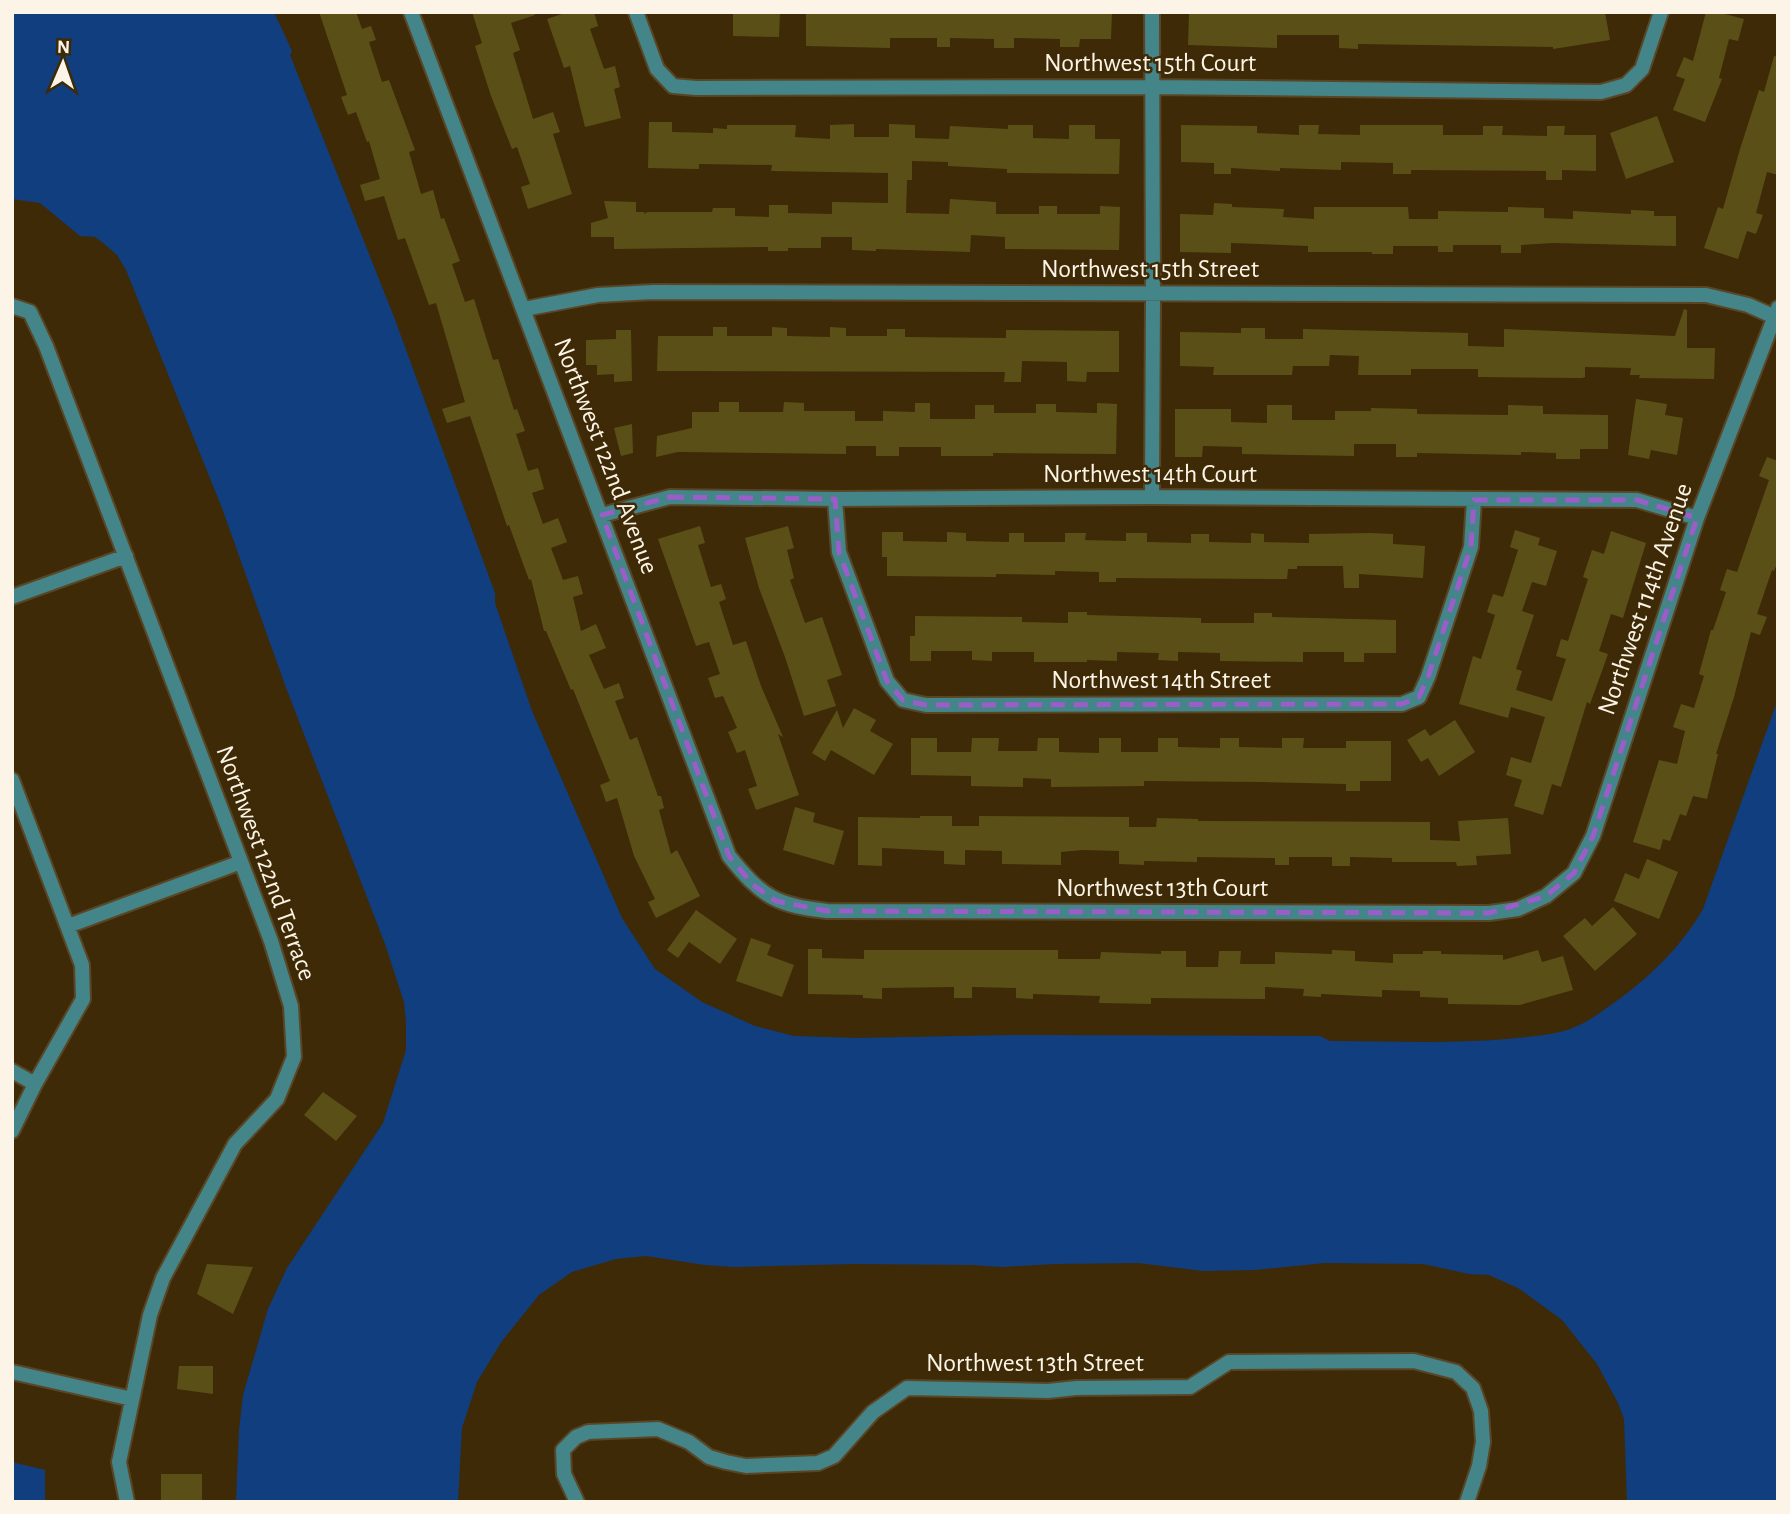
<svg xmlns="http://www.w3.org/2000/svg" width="1790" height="1514" font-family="'Alegreya Sans',sans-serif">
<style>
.water{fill:#113e7f}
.building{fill:#5a5017}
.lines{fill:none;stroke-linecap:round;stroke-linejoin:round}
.minor-casing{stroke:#594626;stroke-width:18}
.minor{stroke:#438588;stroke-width:14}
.marked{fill:none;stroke:#9b5ec9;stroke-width:5;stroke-dasharray:14 9;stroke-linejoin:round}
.labels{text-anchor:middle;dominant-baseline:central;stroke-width:5;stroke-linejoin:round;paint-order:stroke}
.street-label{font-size:26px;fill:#fcf4e7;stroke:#3e2a06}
</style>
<rect width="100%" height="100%" fill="#3e2a06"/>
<path class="water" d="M12,12H274L292,51L290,55L394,317L495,593V603L532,711L622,918L655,969L702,1002L755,1026L794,1036L856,1038L1011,1035L1320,1036L1330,1041C1389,1041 1448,1044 1507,1039C1525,1037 1543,1036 1560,1032C1578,1028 1593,1018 1608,1007C1647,980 1679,950 1703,909L1778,699V1502H1627L1624,1419L1618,1403L1597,1364L1562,1320L1518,1288L1489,1275L1469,1274L1423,1264L1325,1263L1255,1270L1203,1271L1138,1263L1055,1264L1002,1267L972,1265L855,1264L734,1267L705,1265L646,1256L616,1259L572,1272L539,1295L502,1341L477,1382L462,1428L458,1502H236L239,1430L243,1395L268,1309L287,1268L383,1123L406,1050V1021L404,1002L385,944L285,685L222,508L126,270L117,255L102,242L95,237L80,236L40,203L12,199Z
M12,1462L45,1470V1502H12Z"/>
<path class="building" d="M319,12H356L362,29L371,26L376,40L369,42L382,82L389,80L415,150L409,152L421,194L433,190L441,219L444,218L460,261L452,264L465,302L474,299L493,360L498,359L514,410L517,409L525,431L516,434L528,471L538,468L544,489L532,493L543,524L558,518L567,542L551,548L563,580L578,576L583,594L573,597L581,631L596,624L606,648L589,655L604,689L619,683L624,698L615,701L630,740L637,737L658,796H661L664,808L659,810L671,854L677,850L700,896L656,918L648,902L655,899L634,856L617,798L606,802L600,785L610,781L573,689L571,690L546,631H544L531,579L529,580L509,525L507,526L470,416L447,423L442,409L465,402L436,303L429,305L405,238L398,240L384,196L365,201L360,185L380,179L369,141L367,142L356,112L348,115L341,97L347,95Z
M472,12H535V15L511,23L520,50L513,53L533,119L553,112L560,132L553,134L572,194L528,209L521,187L530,184L517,147L512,149L491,96L475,46L482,43Z
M568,12H594L598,26L590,29L604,69L615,66L620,87L614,89L621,118L585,127L570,66L564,68L547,19Z
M733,12H780L779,37L733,36Z
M806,12H1112L1111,39H1080L1079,47H1060V39L1014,38V48H994V39L950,38V47H937V38H890V48L806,46Z
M1189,12H1605L1610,40L1553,49V47L1358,44V49L1339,48V35H1277V48L1188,45Z
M1706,12H1725V14L1744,19L1738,41L1729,39L1719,78L1722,79L1705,122L1673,110L1685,79L1676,76L1684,57L1693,61Z
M1774,56L1778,57V175L1767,172L1756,213L1763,215L1756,234L1747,231L1738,259L1704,248L1718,207L1723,209L1740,149L1759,90L1764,92Z
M1657,116L1674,162L1626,179L1610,133Z
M649,122H672V132L713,133V128L727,129V125H796L795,137L830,139V125L854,124V137H889V124L915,125V138L949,139L950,126L1008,129V125H1033V138L1069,139V125H1095V139H1120L1119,174L1007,173V169L948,166V162L912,161V180H907L906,213L949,214L950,199L996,202V214H1039V206H1057V214H1100V206L1120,207L1119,250L1005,249V237L971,235L970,252L876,249V251L852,250V237H821V248H788V251H768V247L614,249V237H591V223L608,218L604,201L636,202V212H644L645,214L647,212H712L713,208H735V216L769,217V205H788V213L832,214V202L888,203V173L771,171L772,165L699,164V169L648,168Z
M1181,125L1257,126V133L1299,135V125H1319L1318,134L1360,135V125H1443V135H1483V126H1503L1502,135L1547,136V126H1565L1564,135H1596V171L1562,170V180H1546V171L1411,170V174H1393V163L1341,162V170L1280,168V171L1231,168V174H1214V163L1181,162Z
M1214,203L1232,204V207L1284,209L1283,217L1314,219V207H1408L1409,219H1438V211L1508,212V207L1544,208V218L1573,219V211L1631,214V210L1654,211V216H1676V246L1553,243L1521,245V253H1501V245H1453V252H1438V246H1393V254H1372V252H1308V246L1231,243V253L1180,252V214L1213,215Z
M1684,309L1687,310V348H1715L1714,379L1639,378L1640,375H1630L1631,368L1585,367V377L1582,378L1478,377V369H1411V375H1358L1359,356L1330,355L1329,366H1293L1292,375H1213L1214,367L1180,366V332L1241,333V328H1265V339H1303V329L1468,333V346L1504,347V329L1675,336Z
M713,327H727V336H772V327L787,328V336L830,337V327L846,328V336H887V329H905V337L1006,338V330L1119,331V372H1087L1086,382L1067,381V362L1022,361L1021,382H1004L1005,372L657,371L658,336H713Z
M616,330H631L632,381L614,382V374L597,375V365H586V340L616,339Z
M1636,399L1667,404L1665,415L1683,418L1677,455L1651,450L1649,459L1628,455Z
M719,402H739V412H783L784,402L804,403V411H855V421H883V411L915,412V403H930V419H975V405H994V413H1036V404H1056V412L1097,413V403L1117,404L1116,454L993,453V456H941V447H899V456H876V446H846V454L678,452L656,457L657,436L692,428V412H719Z
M1267,405H1292V420H1335V411H1371V408L1417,409V414L1508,415V405L1543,406V414L1608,415V449H1580V459H1556V453L1521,452V455L1417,453V457H1396V444H1354V456L1242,454V447L1203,446L1202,457H1175V409H1231V422L1267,423Z
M632,424L633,453L621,456L614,428Z
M1767,457L1778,461V561L1774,571L1772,570L1757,614L1767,617L1760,635L1751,632L1734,697L1716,754H1718L1707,799L1693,796L1686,816L1680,814L1670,841L1663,839L1660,850L1633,842L1659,760L1677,764L1685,731L1673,727L1681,704L1694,708L1704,676L1699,674L1711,630H1713L1726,592L1720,590L1727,569L1737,572L1769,480L1759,476Z
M700,526L705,543L698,545L711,587L721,584L726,599L719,602L733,645L746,641L761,686L783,737L778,734L799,795L756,810L748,789L757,786L745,750L737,753L728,732L737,728L723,696L715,698L708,678L720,674L709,642L696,646L658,539Z
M788,526L794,548L787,550L794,578L790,580L805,623L822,617L842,675L827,680L836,706L804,716L785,657L759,588L745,538Z
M1515,530L1540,538L1538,545L1557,551L1546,586L1532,582L1522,611L1534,615L1516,669L1522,671L1516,690L1552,701L1566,659L1556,656L1561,639L1568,641L1588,579L1583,577L1592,550L1604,554L1611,531L1646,543L1623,618L1611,614L1599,651L1608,654L1602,671L1590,704L1587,702L1561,787L1552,784L1543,815L1514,806L1522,780L1506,775L1511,757L1531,763L1545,717L1511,707L1508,718L1459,704L1473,656L1481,659L1495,615L1487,612L1493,594L1503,597L1518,550L1510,547Z
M882,532H903V541L947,542V532L966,533V541L1009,542V533H1024V542H1065V533H1086L1085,540L1126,541V533H1147V542L1191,543V534H1209V542L1251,543V533L1264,534V542L1309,543V534L1371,533L1393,534V544L1425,546L1423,578L1359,574V588H1344L1343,566H1297V569H1288L1287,579L1116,578V582H1099V572L1055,571V575L996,574V577L887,576V557H882Z
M1068,612H1087V615L1201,618V623H1254V613H1272V617L1396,620V653H1364V662H1344V652H1303V662L1220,661V653L1178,652V661L1158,660L1159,653L1117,652V661L1087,660V662H1034V652H992V661L972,660V651H931V661H910V636H915V616L1022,617V622L1068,623Z
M854,708L876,720L870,731L893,744L874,775L831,750L825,761L812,753L837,710L843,728Z
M1455,720L1475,752L1439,776L1428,758L1421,762L1407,740L1425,729L1430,736Z
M911,738H937V752H971L972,738H999L998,751H1037L1038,738H1059V752L1099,753V738H1121V752H1158V738H1178V747L1220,748V738H1239V747L1282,748V738H1304L1303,748H1346V741H1391V781H1360V791H1346V784L1263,782L1144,781V786L1051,787V779L1023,778V787L971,786V776L911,775Z
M795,807L815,813L813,822L844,831L834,865L783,850Z
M920,816H952V826H979V816L1129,817V827H1156L1157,818L1198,819V821L1430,822V840L1460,841L1458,821L1508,818L1511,854L1476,856L1477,865L1457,866L1456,862H1392V858L1350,857V866H1332V857H1289V865H1275V858L1197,857V862L1144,861V865L1119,864V851L1083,850L1061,852V865L1002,864V851L965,850V865L944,864V851L882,848V866L858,865V817L920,818Z
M1647,859L1678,872L1659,919L1614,901L1625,873L1639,879Z
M1613,907L1637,934L1595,971L1563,936L1585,918L1592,926Z
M696,910L737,939L720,964L689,942L678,958L667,950Z
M751,938L771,945L767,955L794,965L782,997L736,981Z
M808,949H822V958L864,959V950H1058V959H1100L1101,952L1161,954V951H1186V967H1218L1219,951H1241L1240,964H1275V952L1332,954V950L1355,951V961L1393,963V954H1423V951H1441V954L1503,955V960L1538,950L1542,962L1563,956L1573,990L1520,1005L1448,1004V998L1420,997V991L1382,990V997L1321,994V997L1303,996L1304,989L1265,987V999L1151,998V1004L1099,1003L1100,996L1033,994V999L1016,998V988L972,987V998H954V987L882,988V999L863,998V995L808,994Z
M323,1092L357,1116L336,1141L304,1115Z
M207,1264L253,1267L233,1314L197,1294Z
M179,1366H213V1394L177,1389Z
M161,1474H202V1502H161Z"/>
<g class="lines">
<g class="minor-casing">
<path id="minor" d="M411,12L729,856C762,897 775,905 827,911L1489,913L1518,909L1546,896L1574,873L1593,836L1697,518L1778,308
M636,12L657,69L673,86L696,88L1152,87L1601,92L1626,85L1642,69L1661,12
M1152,12L1153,293L1152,497
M12,306L30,312L46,346L271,941L291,1006L294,1057L277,1099L235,1144L163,1278L150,1315L119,1462L127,1502
M524,309L598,295L653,292L1706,295L1748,305L1775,317
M835,499L839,552L887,681L903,700L926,705L1402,704L1419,697L1428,677L1471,547L1474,500
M602,515L670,497L835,499L1152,497L1637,500L1697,518
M12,597L126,556
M12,780L82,965L83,999L35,1084L12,1131
M68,926L241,862
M12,1071L35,1084
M12,1372L132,1399
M577,1502L564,1474L563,1450L576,1437L588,1432L658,1429L689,1442L709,1457L726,1462L746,1466L818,1463L834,1456L873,1412L907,1388L1048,1391L1076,1388L1190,1387L1229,1362L1414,1361L1456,1372L1473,1388L1481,1411L1483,1442L1479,1466L1467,1502"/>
</g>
<use href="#minor" class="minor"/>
</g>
<path class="marked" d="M670,497L835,499L839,552L887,681L903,700L926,705L1402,704L1419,697L1428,677L1471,547L1474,500H1637L1697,518L1593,836L1574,873L1546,896L1489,913L827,911L776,901L753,885L729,856L602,515Z"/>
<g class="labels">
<g class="street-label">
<text x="1150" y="63">Northwest 15th Court</text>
<text x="1150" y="269">Northwest 15th Street</text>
<text transform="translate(606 456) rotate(69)">Northwest 122nd Avenue</text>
<text x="1150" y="474">Northwest 14th Court</text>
<text transform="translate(1645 599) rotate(-71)">Northwest 114th Avenue</text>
<text x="1161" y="680">Northwest 14th Street</text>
<text transform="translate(266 863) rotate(70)">Northwest 122nd Terrace</text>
<text x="1162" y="888">Northwest 13th Court</text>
<text x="1035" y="1363">Northwest 13th Street</text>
</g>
</g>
<rect width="1790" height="1514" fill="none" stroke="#fcf4e7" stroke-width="28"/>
<g transform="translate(63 63) rotate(2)" stroke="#3e2a06" stroke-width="5" paint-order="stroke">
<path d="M0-5L12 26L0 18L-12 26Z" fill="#fcf4e7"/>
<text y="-10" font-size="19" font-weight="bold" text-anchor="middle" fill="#fcf4e7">N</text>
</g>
</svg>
